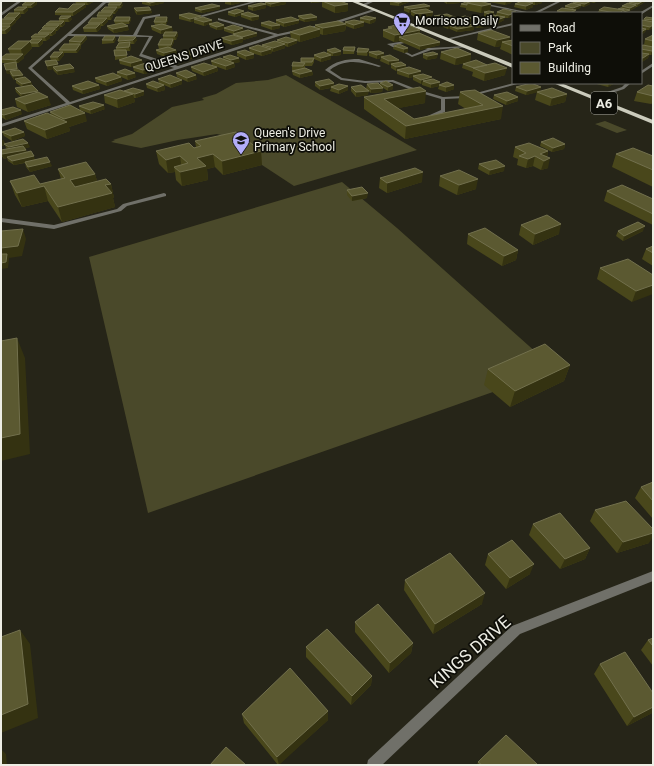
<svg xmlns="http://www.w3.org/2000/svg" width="654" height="766" font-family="Roboto,sans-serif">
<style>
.green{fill:#4a492a}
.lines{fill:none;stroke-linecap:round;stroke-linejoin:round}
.service{fill:#707069;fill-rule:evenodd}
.minor{fill:#707069;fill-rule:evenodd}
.tertiary{fill:#707069;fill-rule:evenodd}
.trunk{fill:#cbcbbc;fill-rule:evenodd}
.wall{fill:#49471b}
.shaded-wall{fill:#343211}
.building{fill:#5b5931;stroke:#72704d}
.labels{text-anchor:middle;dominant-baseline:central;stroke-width:3.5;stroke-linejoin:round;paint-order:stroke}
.far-poi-label{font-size:12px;fill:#edede4;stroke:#0e0e08;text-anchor:start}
.far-street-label{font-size:12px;fill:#edede4;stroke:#0e0e08}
.shield{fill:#0e0e08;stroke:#aaaaa2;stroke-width:1}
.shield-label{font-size:13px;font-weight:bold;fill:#edede4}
.near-street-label{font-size:17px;fill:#edede4;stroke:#0e0e08}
</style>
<rect width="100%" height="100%" fill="#262518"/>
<path class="green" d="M286,75L417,150L294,186L262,165L225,136L217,134L178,140L141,148L111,142L115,140H113L132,134L172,107L204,100L202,98L216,94L236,83L268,80Z
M605,121L627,130L617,133L595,124Z
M342,182L397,228L556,370L148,513L89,257Z"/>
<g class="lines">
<path class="service" d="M412,40L411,42L393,45L412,55L427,49L417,45L418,43L430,48L466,46L468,47L431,50L412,57L387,44Z
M164,193L166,194V196L127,206L121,211L54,229L1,222V218L54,225L117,209L123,204Z"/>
<path class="minor" d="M104,1H136L106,3L71,34L133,35L143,17L160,14V16L145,19L137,35L153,36L142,54L178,66L274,35L218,20V18L278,34L333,22L374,9L377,10L335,24L279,36L1,127V124L66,103L28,68ZM68,36L149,37L139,56L174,68L70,102L32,68Z
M254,1H260L202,17L199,16Z
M370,1H375L364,6L361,5Z
M465,1H472L532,13H525Z
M558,1H562L538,13H533Z
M653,5V7L642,14L639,13Z
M513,23V25L447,40L445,39Z
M359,59L381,66L379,67C361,62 346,58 330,70L342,78L365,81L393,80L416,89L443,97L465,96L514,83H521L465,98L445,99V112L425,120L423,119V118L441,110V99L414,91L392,82L365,83L341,80L325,70C335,61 346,59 359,59Z
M653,63V66L641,74V71Z
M626,83H631L624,89L594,99L590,98L622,87Z
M653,571V581L520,634L382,765H367L368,760L512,626Z"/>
<path class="tertiary" d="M18,1H22L1,16V13Z"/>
<path class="trunk" d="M350,1H356L513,64V68Z
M553,83H561L653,120V124Z"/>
</g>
<path class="wall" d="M27,1H43L41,2H37V4L32,8H27L28,10L24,14H20L21,16L16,21V22L10,27L11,29L6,34H1V20L5,19L4,18L14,13V10L23,7L22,5Z
M75,1H93V2L88,5H85L86,7L73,16L55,15V12L68,9L76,4Z
M142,1H164V3L151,6L142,4Z
M225,1H240V3L231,5L225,4Z
M268,1H286V4L271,7L266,5V8L253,11L248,9V6L265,4V2Z
M308,1H340L348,4V11L335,13L322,7V2L312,3Z
M390,1H409V2L399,6L390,5Z
M442,1H460V3L447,4Z
M489,1H512L511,3L505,5L489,2Z
M523,1H542V3L535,5H533V7L526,10L514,7L515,4Z
M575,1H598L594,3L590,2V4L584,7L581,6L580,8L575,10V13H552H557V11L565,9V6L573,4V2Z
M631,1H647L643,3L642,4L637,7H636L635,8L629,11V13H596L598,12L599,10L618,9L621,8L622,6L629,4V2Z
M469,2L491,4L490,10L481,13L466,10V8L460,7L461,4Z
M108,5H123L121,8L117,9L118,10L115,14H113V16L111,20H107L108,21L103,26H101V28L97,32H84L83,28L89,24L88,23L97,18V16L102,12L101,11L108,7Z
M404,7L429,10H428L433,12L432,16L417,18L411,15V13H409L404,11Z
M134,8L151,10L152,13L137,15L135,12Z
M195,8L220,9L202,13L195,11Z
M244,11V13L259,16V19L252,21L241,17V15L235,17L228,15V12Z
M484,12L496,15L497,12L513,13V16L508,18H504V20L497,24L492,23L491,26L478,28L474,27V30L457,32L450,29H448L433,23L434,16L471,18L470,24L473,26L474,23L486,21V18L488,17L484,16Z
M179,15L201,16V18L212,20V23L225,28L244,31L257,36L243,40V42L232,45L222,42L221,38L233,35V34L224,31V29L217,30L210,27L209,24L204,26L194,23V21L191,22L179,19Z
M61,16L72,19L69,22H65V24L62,27H60V28L57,31H56V33L52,36H49L50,38L46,41H43V43L39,47H32V48L23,57L24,58L18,63H16L18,70L23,77L31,82L32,85L51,105L28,112L17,107L15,99L21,97L16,92L15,88L22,87L16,83V80H14L10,74H7L6,70L7,63H1V59L10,54L8,49L30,41L32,40L31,37L38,34V33L43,29L42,28L47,25L46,24L59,21V19Z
M298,16L317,17V20L305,22L299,20V23L284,27L280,25V28L272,30L261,26V23H276V20L299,19Z
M130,17L131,20L129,24H125L129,30L114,33L108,29L107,26L115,24L114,21Z
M360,18H376L375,22L370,24L360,21Z
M653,18V28L649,30H646L645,32L641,35V21H644V19Z
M168,20L166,25L173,31L170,32H177L178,35L176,40H174V42L171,48L176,50L177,54L165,57L157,54L156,50L162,49H159L158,45L163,39V36L164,33L161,34L152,30L151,26L155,25L154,22Z
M345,22L364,26L354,29L346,26L345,31L323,35L320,34V36L300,42L297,41V43L288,47L285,46V48L273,52L272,51V53L262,56L251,53L254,54V58L246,60L237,56V52H250L249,48L262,46V45L277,42V40L291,38L290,32L315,27V25L344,24Z
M388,27L420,30V33L440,42V45L420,50L399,41L394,42L383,37V30L388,29Z
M478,33L509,40H513V55L500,49L501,46L495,47L477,40Z
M653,35V54L651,55H649L648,58L642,62H641V46L644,45L645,39Z
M86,36L87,39L81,45V48L77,53H64V55L59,61H56L58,66L75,72L58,75L54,71L53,69L48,70L45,61H51L50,57L60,52L59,50L69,44V41Z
M116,39L114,43L102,44V40Z
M137,40L134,44H130L131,46L130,51H126L127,57L143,63L131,67L120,64L119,60L121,59L115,60V56L116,50V48L119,43L118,41Z
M399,44L408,52L404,53L393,49L394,46Z
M203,46L223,48L211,52L203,50Z
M355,47L354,54H343V50Z
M369,49V52L367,56L357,55V52Z
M327,50L341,51V55L333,56H331V59L321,62L314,59V55L327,53Z
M369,52L384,56L406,65V68L420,74L432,77L431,79L440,82L439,85H454V89L446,92L438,89L439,86L431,88L422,85V84H421L413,80V77L409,78L397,74V71H396L391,68V65H389L380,61L381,58L377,59L369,56Z
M441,52L471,54L470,62L455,65L440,59Z
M423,54L437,58L427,60L423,58Z
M174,56H200L181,62L174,59Z
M223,57L240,62L234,63L235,67L226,70L212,65L211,61L223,60Z
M301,58H314V62L312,66H305V68L312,71L313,75L300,78L293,75L292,71L295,70H292V66L301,62Z
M463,64L505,75L484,81L472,76L473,72L462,68Z
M158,66L159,70L144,74L134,71L133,67Z
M191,67H217L218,71L204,76L192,71Z
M117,72L136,77L128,80L121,77L122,81L107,86L96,82L95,78L117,75Z
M176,73L197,79L188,82L177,77Z
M158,79L182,84L171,88L164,85L165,90L158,92L147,88L146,84L159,83Z
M386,81L393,89L388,91L383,88L382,92L371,93L366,89L367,84L380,85V83Z
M315,82L334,83V86L348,90L339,94L330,91L331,88L320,90L315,86Z
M593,83H615L608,87Z
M99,85L100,89L83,94L73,90L72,86Z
M653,86V103L651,104L634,101L637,92Z
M351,87L368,95L356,97L351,91Z
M516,87L540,91L567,94L565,102L550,106L535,100L537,92L526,95L515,91Z
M125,91L144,95L136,98H134L135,102L118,108L105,103L104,95Z
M465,91L501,119L405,139L364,109V97L425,103L398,108L414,119L466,109L458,104L460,92Z
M494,95L518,97V101L506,105L493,99Z
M79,106L105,109L91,114L80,110Z
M1,110L22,114L6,120L1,117Z
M50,112L87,121L69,127L70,131L47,139L27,129L24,121L51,115Z
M2,132H24L25,136L12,141L4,136Z
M1,139L5,143L30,147L25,148L27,152L35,160L52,166L30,172L26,167L25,163L14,165L8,161L7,158L4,159L1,155V150L7,149L6,148L5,145L1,146Z
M195,141L261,151L262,165L223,175L215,167L207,169L208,180L182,186L176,180L175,172L168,173L159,164L156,151L196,147Z
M541,142L565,144L564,149L552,152L540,146Z
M515,147L548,151L547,157L548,168L541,170L533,166L526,168L517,165L518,159L513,157Z
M616,154L653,156V187L612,167Z
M479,164L504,171L489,175L478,169Z
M58,169L95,174L97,181L111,184L114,198H113L115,207L62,222L48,201L22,207L15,195L10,181L40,184L61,179Z
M440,176L476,189L457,195L439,186Z
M380,178L422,182L387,193L379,188Z
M347,190L367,198L352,201L347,195Z
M607,191L653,199V225L604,201Z
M521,225L559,234L533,245L519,235Z
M618,231H643L623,241L616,236Z
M468,234L518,250L516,260L502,266L467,244Z
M653,246V266L642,259L646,249Z
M600,268L653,275L632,302L597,279Z
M570,365L564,381L510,407L484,385L488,369Z
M653,482V519L635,498L641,487Z
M595,510L649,543L617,553L590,521Z
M533,524L590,548L585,559L560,569L529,535Z
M488,554L530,574L506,589L485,565Z
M405,580L482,604L433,634L404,590Z
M355,622L413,643L411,653L389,673L355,632Z
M653,638V666L641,650L648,640Z
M306,647L372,676L371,685L351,705L306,657Z
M600,664L653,693V712L652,713L627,726L594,674Z
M242,714L328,720L278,765L244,723Z
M478,762L538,765H477Z"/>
<path class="shaded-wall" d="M36,1L37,4L32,8L31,5Z
M88,1H93V2L88,5L87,2Z
M158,1H164V3L151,6L150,3Z
M235,1H240V3L231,5V2Z
M283,1H286V4L271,7V4Z
M312,1H322V2L312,3Z
M404,1H409V2L399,6V3Z
M447,1H460V3L447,4Z
M508,1H512L511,3L505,5L506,2Z
M538,1H542V3L535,5V2Z
M591,1L590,4L584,7L585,4Z
M643,1H647L643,3L642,4L637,7L638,4Z
M122,2L123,5L121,8L120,5Z
M533,3V7L526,10V6Z
M85,4L86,7L73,16V12Z
M266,4V8L253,11V7Z
M348,4V11L335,13V6Z
M491,4L490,10L481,13L482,6Z
M581,5L580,8L573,11V8Z
M636,5L635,8L629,11V13H619L624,10H630V8Z
M220,6V9L202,13L201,10Z
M430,6L429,10L413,12L411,11V13H409L410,9Z
M27,7L28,10L24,14L23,10Z
M117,7L118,10L115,14L114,11Z
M151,10L152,13L137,15V11Z
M244,11V15L241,14V15L235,17V14Z
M113,12V16L111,20L110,16Z
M433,12L432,16L417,18V14Z
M494,12V16L488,17L489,14Z
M20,13L21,16L16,21L15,18Z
M513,13V16L508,18L509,15Z
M71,16L72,19L69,22L68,18Z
M201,16L202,20L194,19V21L191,22L190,19Z
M259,16V19L252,21L251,17Z
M130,17L131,20L129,24V21Z
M167,17L168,20L166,25V22Z
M317,17V20L305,22L304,19Z
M505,17L504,20L497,24V20Z
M107,18L108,21L103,26L102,23Z
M376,18L375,22L370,24V20Z
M471,18L470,25L450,26V29H448L449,22Z
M15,19L16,22L11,27L10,24Z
M212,20V23L209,24L204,26V22Z
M299,20V23L284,27V23Z
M64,21L65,24L62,27L61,24Z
M364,22V26L354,29V25Z
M492,23L491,26L478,28L479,25Z
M100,24L101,28L97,32L96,28Z
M346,24L345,31L323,35V28Z
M59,25L60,28L57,31L56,28Z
M224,25L225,28H224V29L217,30V27Z
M280,25V28L272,30V26Z
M653,25V28L649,30L650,27Z
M10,26L11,29L6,34L5,30Z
M128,26L129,30L114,33L113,29Z
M474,26V30L457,32L458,29Z
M172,27L173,31L161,34V30Z
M243,28L244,31L234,34V31Z
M55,29L56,33L52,36L51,33Z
M320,29V36L300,42V35Z
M646,29L645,32L641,35V31Z
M420,30L419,37H399V41L394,42L395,35Z
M177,32L178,35L176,40L175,36Z
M257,33V36L243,40V42L232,45L231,41L242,38V37Z
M49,34L50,38L46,41L45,37Z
M86,36L87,39L81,45V42Z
M115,36L116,39L114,43L113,40Z
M136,37L137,40L134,44L133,40Z
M510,37L509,44L502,42L501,46L495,47L497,40Z
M42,39L43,43L39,47L38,43Z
M173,39L174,42L171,49V45Z
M297,40V43L288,47V43Z
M30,41L32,48L23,57L24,58L18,63L16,60L22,55L21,49Z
M130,42L131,46L130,51L129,47Z
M440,42V45L420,50V46Z
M80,44L81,48L77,53L76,50Z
M285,44V48L273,52V48Z
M223,45V48L211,52L210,48Z
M408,48V52L404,53V49Z
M271,49L272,53L262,56L261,52Z
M369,49V52L367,56V52Z
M176,50L177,54L165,57L164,53Z
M653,50V54L651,55L652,51Z
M341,51V55L333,56V53Z
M63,52L64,55L59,61L58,57Z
M200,52V56L181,62L180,58Z
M384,53V57H381V58L377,59V55Z
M254,54V58L246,60V56Z
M438,54L437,58L427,60L428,56Z
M471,54L470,62L455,65L456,58Z
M649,54L648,58L642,62L643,58Z
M331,55V59L321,62V58Z
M239,58L240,62L231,64V60Z
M142,60L143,63L131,67V63Z
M399,60V63L391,64V65H389V61Z
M16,62L18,73L10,71V74H7L6,70Z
M234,63L235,67L226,70V66Z
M58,64L59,68L53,67V69L48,70L47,66Z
M406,65V69L397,70V71H396V67Z
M158,66L159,70L144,74L143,70Z
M217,67L218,71L204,76L203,72Z
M74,68L75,72L58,75L57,71Z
M507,68L505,75L484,81L485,73Z
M312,71L313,75L300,78V74Z
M421,71L420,75L413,76V77L409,78V74Z
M135,73L136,77L128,80L127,75Z
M23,75L24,79H15L16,80H14L13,76Z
M196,75L197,79L188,82L187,78Z
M121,77L122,81L107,86L106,82Z
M432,77L431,81H423L422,84H421V80Z
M182,80V84L171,88L170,84Z
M31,82L33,86L23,88L22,84Z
M440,82L439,86L431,88V84Z
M334,83V87L320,90V86Z
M609,83H615L608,87Z
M99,85L100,89L83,94L82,90Z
M164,85L165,90L158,92L157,88Z
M393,85V89L388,91V87Z
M454,85V89L446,92V87Z
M348,86V90L339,94V90Z
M541,87L540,92L526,95L527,91Z
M383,88L382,92L371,93V89Z
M38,91L39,95L22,98L21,94Z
M144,91V95L136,98L135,94Z
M369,91L368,95L356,97V92Z
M426,91L425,103L384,111V99Z
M133,94L135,102L118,108L117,99Z
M567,94L565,102L550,106L552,98Z
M48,97L51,105L28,112L25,104Z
M518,97V101L506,105L507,101Z
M104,105L105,109L91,114L90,110Z
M503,106L501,119L405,139L406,126Z
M21,110L22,114L6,120L4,115Z
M85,113L87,121L69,127L70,131L47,139L45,130L65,123L64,119Z
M24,132L25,136L12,141L11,136Z
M4,140L5,145L1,146V141Z
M28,143L30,147L11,152L9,147Z
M565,144L564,149L552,152L553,148Z
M26,150L28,154L7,157V158L4,159L2,154Z
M261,151L262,165L223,175L222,161Z
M548,151L546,160L550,158L548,168L541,170L544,161L540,154Z
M213,154L215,167L207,169L208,180L182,186L180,172L197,158Z
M34,156L35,160L14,165L12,161Z
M180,156L182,170L174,167L175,172L168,173L166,160Z
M535,156L533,166L526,168L528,159Z
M50,162L52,166L30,172L28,167Z
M505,166L504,171L489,175L490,170Z
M423,172L422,182L387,193V183Z
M95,174L99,188L74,194L70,180Z
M478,179L476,189L457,195L459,185Z
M111,184L114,198H113L115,207L62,222L58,207L105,185Z
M44,186L48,201L22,207L17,193Z
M368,193L367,198L352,201V196Z
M561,224L559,234L533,245L535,234Z
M645,226L643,231L623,241L624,236Z
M23,229L26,239L22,256L9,258V259L8,268L1,269V248Z
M518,250L516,260L502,266L504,256Z
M653,285V294L632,302L636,291Z
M17,338L25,358L30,454L1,461V438Z
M570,365L564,381L510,407L515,391Z
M653,533V537L649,543L617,553L623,542Z
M590,548L585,559L560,569L565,559Z
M534,564L530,574L506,589L510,578Z
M485,593L482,604L433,634L435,624Z
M20,630L30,644L38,718L1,733V715Z
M413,643L411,653L389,673L390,663Z
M372,676L371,685L351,705L352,696Z
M653,707V712L652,713L627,726L634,717Z
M328,711V720L279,765L277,757Z
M1,749L6,754L7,765H1Z"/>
<path class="building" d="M27,1H36L31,5H22Z
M144,1H158L150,3Z
M268,1H283L271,4L265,2Z
M322,1H340L348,4L335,6Z
M390,1H404L399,3Z
M473,1H479L491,4L482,6L467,3Z
M522,1L533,3L526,6L515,4Z
M575,1H591L585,4L573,2Z
M631,1H643L638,4L629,2Z
M110,2H122L120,5H108Z
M466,2H469L467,3V5L461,4Z
M261,3L266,4L253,7L248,6Z
M572,3L581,5L573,8L565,6Z
M628,3L636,5L630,8L622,6Z
M73,4H85L73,12H55L59,8L68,9Z
M212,4L220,6L201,10L195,8Z
M424,4L430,6L410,9L404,7Z
M18,7H27L23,10H14Z
M105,7H117L114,11H101Z
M149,7L151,10L137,11L134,8Z
M604,7L624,10L619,13H615L599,10Z
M562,8L576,10L570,13L557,11Z
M621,8L630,10L624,12V10L618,9Z
M237,9L244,11L235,14L228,12Z
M426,9L433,12L417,14L411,11Z
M504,9L516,12L509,15L497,12Z
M489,11L494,12L489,14L484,12Z
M99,12H113L110,16H97Z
M248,12L259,16L251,17L241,14Z
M9,13H20L15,18H4Z
M189,13L201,16L190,19L179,15Z
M311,14L317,17L304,19L298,16Z
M447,14L457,18L465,16L471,18L449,22L434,16Z
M493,15L505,17L497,20L486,18Z
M61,16H71L68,18L59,19Z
M366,16L376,18L370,20L360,18Z
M116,17H130L129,21H114Z
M156,17H167L166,22H154Z
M203,17L212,20L204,22L194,19Z
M291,17L299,20L284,23L276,20Z
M646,17L653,18V20L644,19Z
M92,18H107L102,23H88Z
M1,19H15L10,24H1Z
M354,20L364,22L354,25L345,22Z
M643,20L653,22V25L650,27L641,25V21Z
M50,21H64L61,24H46Z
M269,21L280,25L272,26L261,23Z
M338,21L346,24L323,28L315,25Z
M487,21L492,23L479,25L474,23Z
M217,22L224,25L217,27L209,24Z
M122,23L128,26L113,29L107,26Z
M404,23L420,30L395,35L383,30L392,28L388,27Z
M467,23L474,26L458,29L450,26Z
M88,24H100L96,28H83Z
M162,24L172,27L161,30L151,26Z
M45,25H59L56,28H42Z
M233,25L243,28L234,31L224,28Z
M1,26H10L5,30H1Z
M310,26L320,29L300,35L290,32Z
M641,28L646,29L641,32Z
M42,29H55L51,33H38Z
M248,30L257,33L242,37L233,34Z
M491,30L510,37L497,40L478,33Z
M165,32H177L175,36H163Z
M419,33L440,42L420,46L399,37Z
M35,34H49L45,37H31Z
M233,35L243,38L231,41L221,38Z
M653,35V41L645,39Z
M75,36H86L81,42L69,41Z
M105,36H115L113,40H102Z
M120,36L136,37L133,40L118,41Z
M286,37L297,40L288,43L277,40Z
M32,39H42L38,43H31L30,41Z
M161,39H173L171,45H158Z
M513,40V46L502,42Z
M18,41H30L21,49H8Z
M275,41L285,44L273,48L262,45Z
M130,42L129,47L116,48L119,43Z
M216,42L223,45L210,48L203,46Z
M64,44H80L76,50H59Z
M399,44L408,48L404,49L394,46Z
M258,45L271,49L261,52L249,48Z
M643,45L653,47V50L652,51L641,49V46Z
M168,47L176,50L164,53L156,50Z
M344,47H355L354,51L343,50Z
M335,48L341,51L333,53L327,50Z
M358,48L369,49L367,52H357Z
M457,48L471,54L456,58L441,52Z
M114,50H126L127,55L115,56Z
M192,50L200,52L180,58L174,56Z
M245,50L254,54L246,56L237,52Z
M379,51L384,53L377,55L369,52Z
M54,52H63L58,57H50Z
M324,52L331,55L321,58L314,55Z
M433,52L438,54L428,56L423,54Z
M641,53L649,54L643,58H642V57H641Z
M6,54H23L16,60L1,59V58Z
M230,55L239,58L231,60L223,57Z
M390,55L399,60L389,61L381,57Z
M131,56L142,60L131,63L119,60Z
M220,58L234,63L226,66L211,61Z
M301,58H314L312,62H301Z
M56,60L58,64L47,66L45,61Z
M476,60L487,65L474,68L463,64Z
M16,62L17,69L6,70L4,64Z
M149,62L158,66L143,70L133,67Z
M293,62L305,63L303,66H292Z
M401,62L406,65L396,67L391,64Z
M204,63L217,67L203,72L191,67Z
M495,63L507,68L485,73L473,68Z
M70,64L74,68L57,71L53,67Z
M409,67L421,71L409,74L397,70Z
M305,68L312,71L300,74L292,71Z
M125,69L135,73L127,75L117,72Z
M19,70L23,75L13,76L10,71Z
M186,70L196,75L187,78L176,73Z
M113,73L121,77L106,82L95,78Z
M423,74L432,77L421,80L413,76Z
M170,75L182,80L170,84L158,79Z
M25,77L31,82L22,84L15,79Z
M329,79L334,83L320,86L315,82Z
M433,79L440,82L431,84L423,81Z
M88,81L99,85L82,90L72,86Z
M153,81L164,85L157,88L146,84Z
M386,81L393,85L388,87L380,83Z
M447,82L454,85L446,87L439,85Z
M378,83L383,88L371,89L367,84Z
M531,83L541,87L527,91L516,87Z
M339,84L348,86L339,90L331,87Z
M32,85L38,91L21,94L15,88Z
M361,85L369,91L356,92L351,87Z
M648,85L653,86V96L637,92Z
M420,87L426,91L384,99L414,119L483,105L460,92L465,91L475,90L503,106L406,126L364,97Z
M133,88L144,91L135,94L124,91Z
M552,88L567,94L552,98L537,92Z
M120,90L133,94L117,99L104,95Z
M38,92L48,97L25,104L15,99Z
M507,92L518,97L507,101L494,95Z
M93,102L104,105L90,110L79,106Z
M70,105L85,113L64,119L50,112Z
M13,107L21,110L4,115L1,114V110Z
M47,113L67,122L45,130L24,121Z
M15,128L24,132L11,136L2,132Z
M236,132L261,151L222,161L213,154L197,158L206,166L180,172L174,167L188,163L180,156L166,160L156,151L189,143L194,148L201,146L195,141Z
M553,138L565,144L553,148L541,142Z
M23,139L28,143L9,147L4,144Z
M529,143L548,151L540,154L550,158L544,161L535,156L528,159L519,156L526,153L515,147Z
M23,146L26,150L2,154L1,153V150Z
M633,148L653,156V170L616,154Z
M31,151L34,156L12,161L7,157Z
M47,157L50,162L28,167L25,162Z
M496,160L505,166L490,170L479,164Z
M86,162L95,174L70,180L75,187L106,179L111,184L105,185L112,193L58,207L44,186L17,193L10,181L34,175L40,184L65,178L58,169Z
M415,168L423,172L387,183L380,178Z
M459,170L478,179L459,185L440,176Z
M622,185L653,199V214L607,191Z
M362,187L368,193L352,196L347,190Z
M547,215L561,224L535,234L521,225Z
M638,222L645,226L624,236L618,231Z
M485,228L518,250L504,256L468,234Z
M23,229L18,246L1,248V231Z
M653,246V253L646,249Z
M1,254H7L6,262L1,263Z
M628,259L653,275V285L636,291L600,268Z
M17,338L20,434L1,438V341Z
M545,344L570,365L515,391L488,369Z
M653,482V501L641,487Z
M626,501L653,529V533L623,542L595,510Z
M560,513L590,548L565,559L533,524Z
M512,540L534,564L510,578L488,554Z
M450,553L485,593L435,624L405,580Z
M378,604L413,643L390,663L355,622Z
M327,629L372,676L352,696L306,647Z
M20,630L28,704L1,715V637Z
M653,638V646L648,640Z
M625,652L653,693V707L634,717L600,664Z
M290,668L328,711L277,757L242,714Z
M506,735L538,765H482L478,762Z
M226,747L246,765H210Z"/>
<defs>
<g id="supermarket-pin" transform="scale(0.9)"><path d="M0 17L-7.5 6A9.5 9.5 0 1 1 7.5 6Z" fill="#b3adf9" stroke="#0e0e08"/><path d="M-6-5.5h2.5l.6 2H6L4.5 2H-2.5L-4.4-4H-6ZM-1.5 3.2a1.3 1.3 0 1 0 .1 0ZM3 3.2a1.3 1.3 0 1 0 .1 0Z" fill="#111"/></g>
<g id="school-pin" transform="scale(0.9)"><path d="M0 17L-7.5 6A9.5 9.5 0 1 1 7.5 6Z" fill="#b3adf9" stroke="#0e0e08"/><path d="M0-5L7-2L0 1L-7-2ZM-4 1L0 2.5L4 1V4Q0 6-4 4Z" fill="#111"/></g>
</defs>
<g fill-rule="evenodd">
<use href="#supermarket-pin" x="402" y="21"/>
<use href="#school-pin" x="241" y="140"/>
</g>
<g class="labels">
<g class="far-poi-label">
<text x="415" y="21">Morrisons Daily</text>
<text x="254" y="133">Queen's Drive<tspan x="254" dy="14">Primary School</tspan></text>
</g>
<g class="far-street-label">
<text transform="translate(184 56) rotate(-18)">QUEENS DRIVE</text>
</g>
<rect class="shield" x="591" y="92" width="26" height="22" rx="3"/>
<g class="shield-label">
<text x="604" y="103">A6</text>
</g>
<g class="near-street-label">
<text transform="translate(470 652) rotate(-41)">KINGS DRIVE</text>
</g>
</g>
<rect width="654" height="766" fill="none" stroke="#edede4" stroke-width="4"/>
<rect x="512" y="12" width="130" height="72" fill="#0e0e08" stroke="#676760"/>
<rect x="520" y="25" width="20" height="6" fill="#707069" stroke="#676760"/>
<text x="548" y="32" font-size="12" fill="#edede4">Road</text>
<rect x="520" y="42" width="20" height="12" fill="#4a492a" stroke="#676760"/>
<text x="548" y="52" font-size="12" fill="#edede4">Park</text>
<rect x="520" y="62" width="20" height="12" fill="#5b5931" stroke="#676760"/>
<text x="548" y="72" font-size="12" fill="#edede4">Building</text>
</svg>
